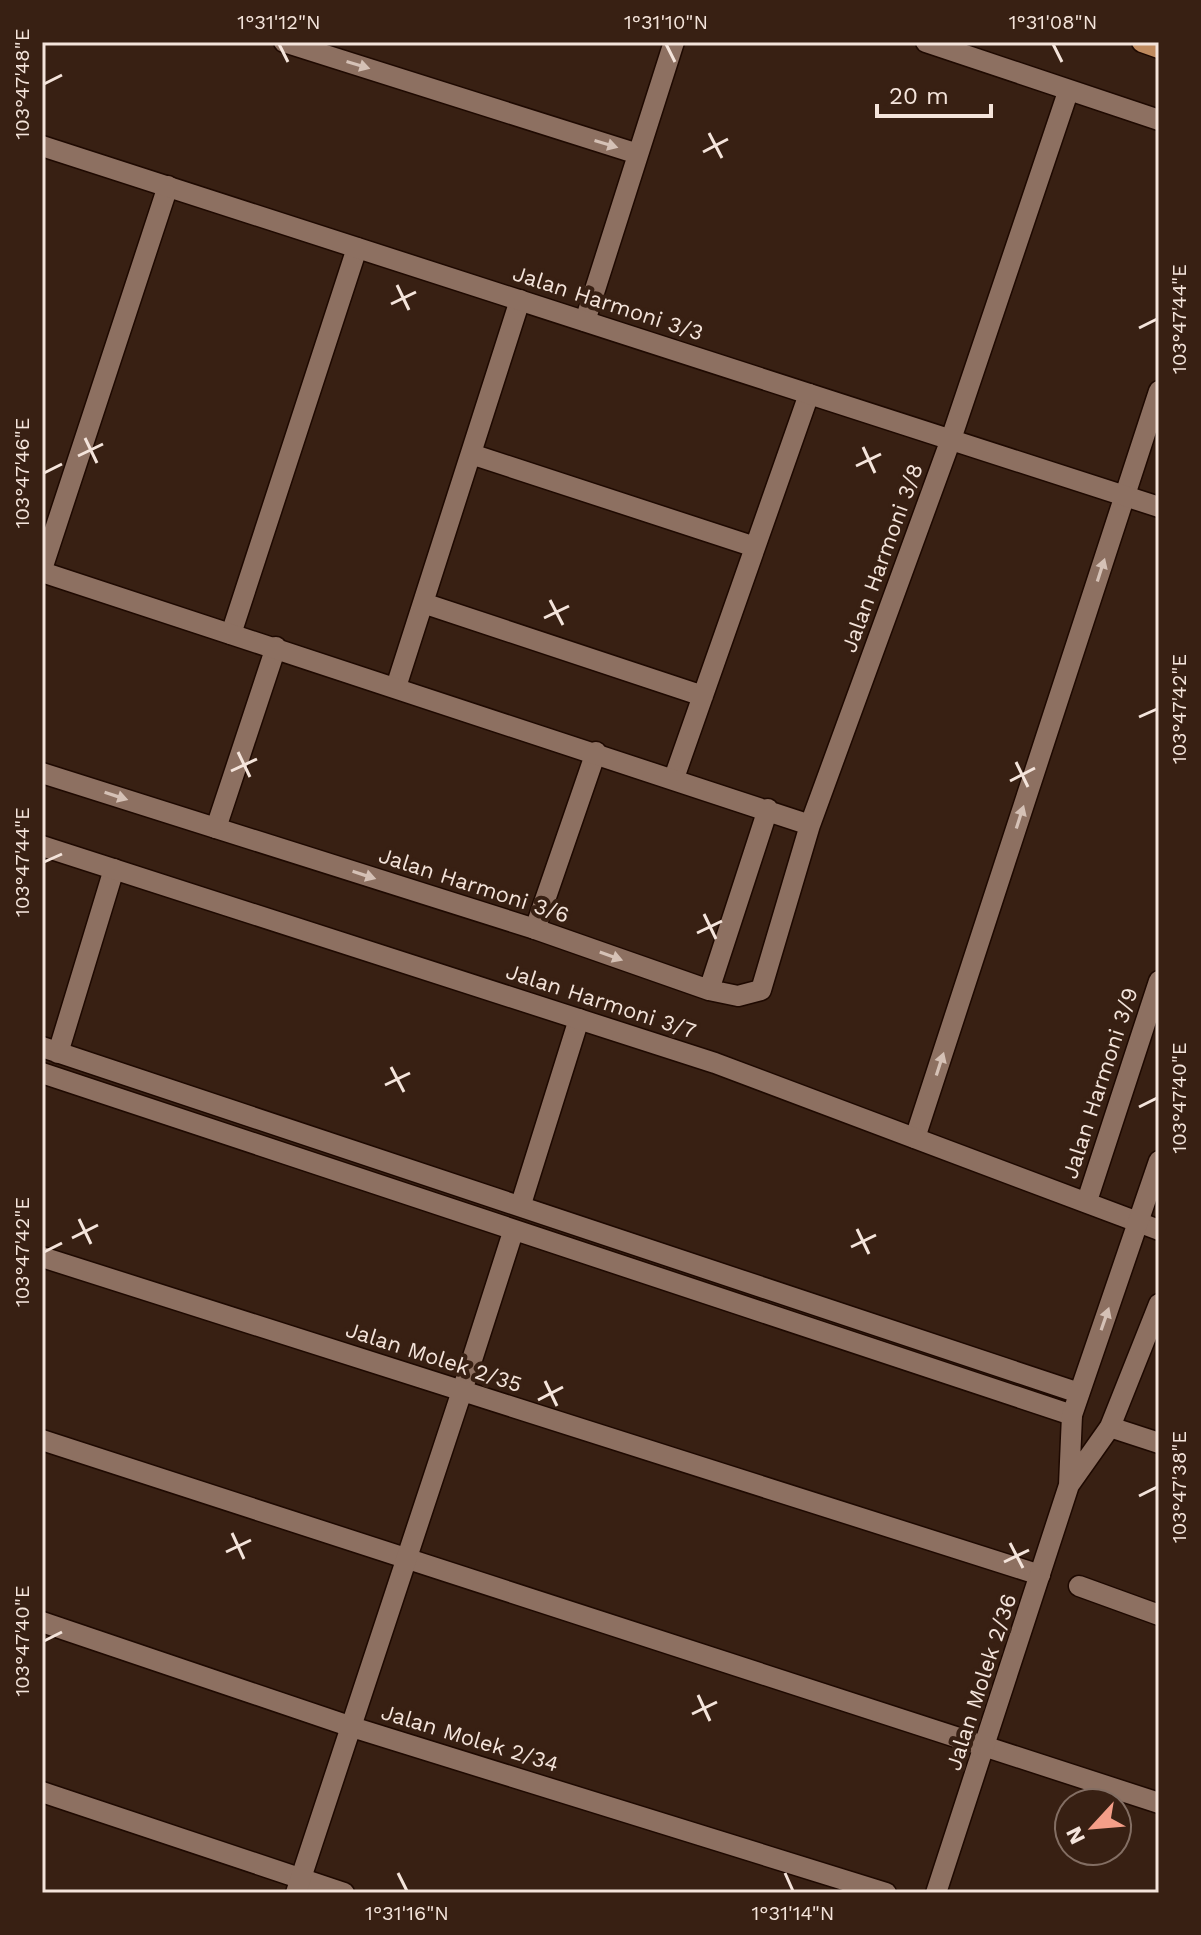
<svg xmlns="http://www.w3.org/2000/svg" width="1201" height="1935" font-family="'Work Sans',sans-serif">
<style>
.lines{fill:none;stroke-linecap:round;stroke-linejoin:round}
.service-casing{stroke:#1e0901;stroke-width:23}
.minor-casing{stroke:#1e0901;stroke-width:23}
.tertiary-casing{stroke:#1e0901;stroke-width:23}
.primary-casing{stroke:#1e0901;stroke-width:23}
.service{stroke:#8d7061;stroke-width:20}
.minor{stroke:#8d7061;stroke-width:20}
.tertiary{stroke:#8d7061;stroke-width:20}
.primary{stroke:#bf8a5e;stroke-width:20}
.oneway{fill:#d5c1b6}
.ticks{fill:none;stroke:#f4e4db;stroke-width:3}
.labels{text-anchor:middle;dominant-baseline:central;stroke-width:8;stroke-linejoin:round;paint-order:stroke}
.street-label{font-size:22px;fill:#f4e4db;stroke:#382013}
.neatline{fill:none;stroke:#f4e4db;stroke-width:3}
.ticks-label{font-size:20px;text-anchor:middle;fill:#f4e4db}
</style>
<rect width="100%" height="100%" fill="#382013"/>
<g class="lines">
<g class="service-casing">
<path id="service" d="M284,42L638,154
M585,321L674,42
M471,454L755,547
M42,569L168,186
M423,603L703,696
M231,634L357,248
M396,687L520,300
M674,778L809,394
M216,828L276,647
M535,929L596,752
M42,1047L1079,1393
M58,1053L114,869
M42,1073L1072,1415
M915,1138L1159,391
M521,1204L579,1019
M462,1391L513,1232
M1110,1427L1159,1443
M42,1440L1159,1803
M42,1792L344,1893"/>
</g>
<g class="minor-casing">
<path id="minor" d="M926,42L1159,120
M42,146L1159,507
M42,572L810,825
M42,773L535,929L709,990L738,996L761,990L810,825L951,439L1068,92
M42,846L715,1063L1159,1230
M709,990L768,809
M1087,1201L1159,981
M42,1257L1040,1575
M1079,1586L1159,1615
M42,1622L352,1727L886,1893
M296,1893L462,1391"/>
</g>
<g class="tertiary-casing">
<path id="tertiary" d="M1069,1485L1110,1427L1159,1304
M936,1893L1069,1485L1072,1415L1159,1161"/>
</g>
<g class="primary-casing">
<path id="primary" d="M1142,42L1159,48"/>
</g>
<use href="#service" class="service"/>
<use href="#minor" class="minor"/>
<use href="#tertiary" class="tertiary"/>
<use href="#primary" class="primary"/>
</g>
<defs><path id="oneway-solid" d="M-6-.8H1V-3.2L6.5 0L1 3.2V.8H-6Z" transform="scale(2)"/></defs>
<g class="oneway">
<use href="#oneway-solid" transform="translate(358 65) rotate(17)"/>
<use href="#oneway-solid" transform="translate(606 144) rotate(17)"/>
<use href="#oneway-solid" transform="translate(1101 570) rotate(-72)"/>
<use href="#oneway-solid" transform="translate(116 796) rotate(18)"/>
<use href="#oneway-solid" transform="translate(1020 817) rotate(-72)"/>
<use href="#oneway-solid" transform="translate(364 875) rotate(18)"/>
<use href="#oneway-solid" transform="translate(611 956) rotate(20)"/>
<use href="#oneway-solid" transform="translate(940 1064) rotate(-72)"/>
<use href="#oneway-solid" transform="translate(1105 1319) rotate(-71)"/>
</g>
<path class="ticks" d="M279,44L288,62M666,44L675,62M1053,44L1062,62M44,84L62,75M709,133L722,158M703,152L728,139M397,285L409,310M391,304L416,292M1139,328L1157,319M85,438L97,463M863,447L875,473M78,456L103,444M856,466L881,454M44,473L62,464M550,600L563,625M544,618L569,606M1139,717L1157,709M238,752L250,777M1016,762L1028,787M231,771L257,759M1010,781L1035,768M44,862L62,854M704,914L716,939M697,933L722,921M391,1067L404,1092M385,1085L410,1073M1139,1107L1157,1098M79,1219L91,1244M857,1229L869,1254M72,1238L98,1225M851,1247L876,1235M44,1252L62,1243M545,1381L557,1406M538,1400L563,1387M1139,1496L1157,1487M232,1533L244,1559M1010,1543L1023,1568M226,1552L251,1540M1004,1562L1029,1550M44,1641L62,1632M698,1695L710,1721M692,1714L717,1702M398,1873L407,1891M785,1873L793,1891"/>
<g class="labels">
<g class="street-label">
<text transform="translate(608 303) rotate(18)">Jalan Harmoni 3/3</text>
<text transform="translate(882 558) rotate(-70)">Jalan Harmoni 3/8</text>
<text transform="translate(474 885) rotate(18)">Jalan Harmoni 3/6</text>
<text transform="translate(601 1001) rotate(18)">Jalan Harmoni 3/7</text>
<text transform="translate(1100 1083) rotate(-72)">Jalan Harmoni 3/9</text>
<text transform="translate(434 1357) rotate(18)">Jalan Molek 2/35</text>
<text transform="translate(981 1682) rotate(-72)">Jalan Molek 2/36</text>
<text transform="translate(470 1738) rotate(17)">Jalan Molek 2/34</text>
</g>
</g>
<rect width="1201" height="1935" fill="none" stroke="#382013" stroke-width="88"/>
<g transform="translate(1093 1827) rotate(244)"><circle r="38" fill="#382013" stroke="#836e63" stroke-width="2"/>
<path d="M0-6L14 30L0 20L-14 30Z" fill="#f49e88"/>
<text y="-12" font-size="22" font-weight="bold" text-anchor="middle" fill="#f4e4db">N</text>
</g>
<path d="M877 104v12h114v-12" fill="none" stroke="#f4e4db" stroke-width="4"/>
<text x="889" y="104" font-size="24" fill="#f4e4db" stroke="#382013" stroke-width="6" paint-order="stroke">20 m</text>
<rect x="44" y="44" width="1113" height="1847" class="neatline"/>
<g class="ticks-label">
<text x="279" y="29">1°31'12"N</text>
<text x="666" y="29">1°31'10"N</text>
<text x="1053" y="29">1°31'08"N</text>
<text transform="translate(22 84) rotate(-90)" y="7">103°47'48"E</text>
<text transform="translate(1179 319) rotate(-90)" y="7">103°47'44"E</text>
<text transform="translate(22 473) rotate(-90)" y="7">103°47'46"E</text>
<text transform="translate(1179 709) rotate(-90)" y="7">103°47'42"E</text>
<text transform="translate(22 862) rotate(-90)" y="7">103°47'44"E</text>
<text transform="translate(1179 1098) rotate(-90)" y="7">103°47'40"E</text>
<text transform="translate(22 1252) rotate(-90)" y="7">103°47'42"E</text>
<text transform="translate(1179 1487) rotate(-90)" y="7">103°47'38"E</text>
<text transform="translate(22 1641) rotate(-90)" y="7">103°47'40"E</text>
<text x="407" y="1920">1°31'16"N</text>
<text x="793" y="1920">1°31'14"N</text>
</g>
</svg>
